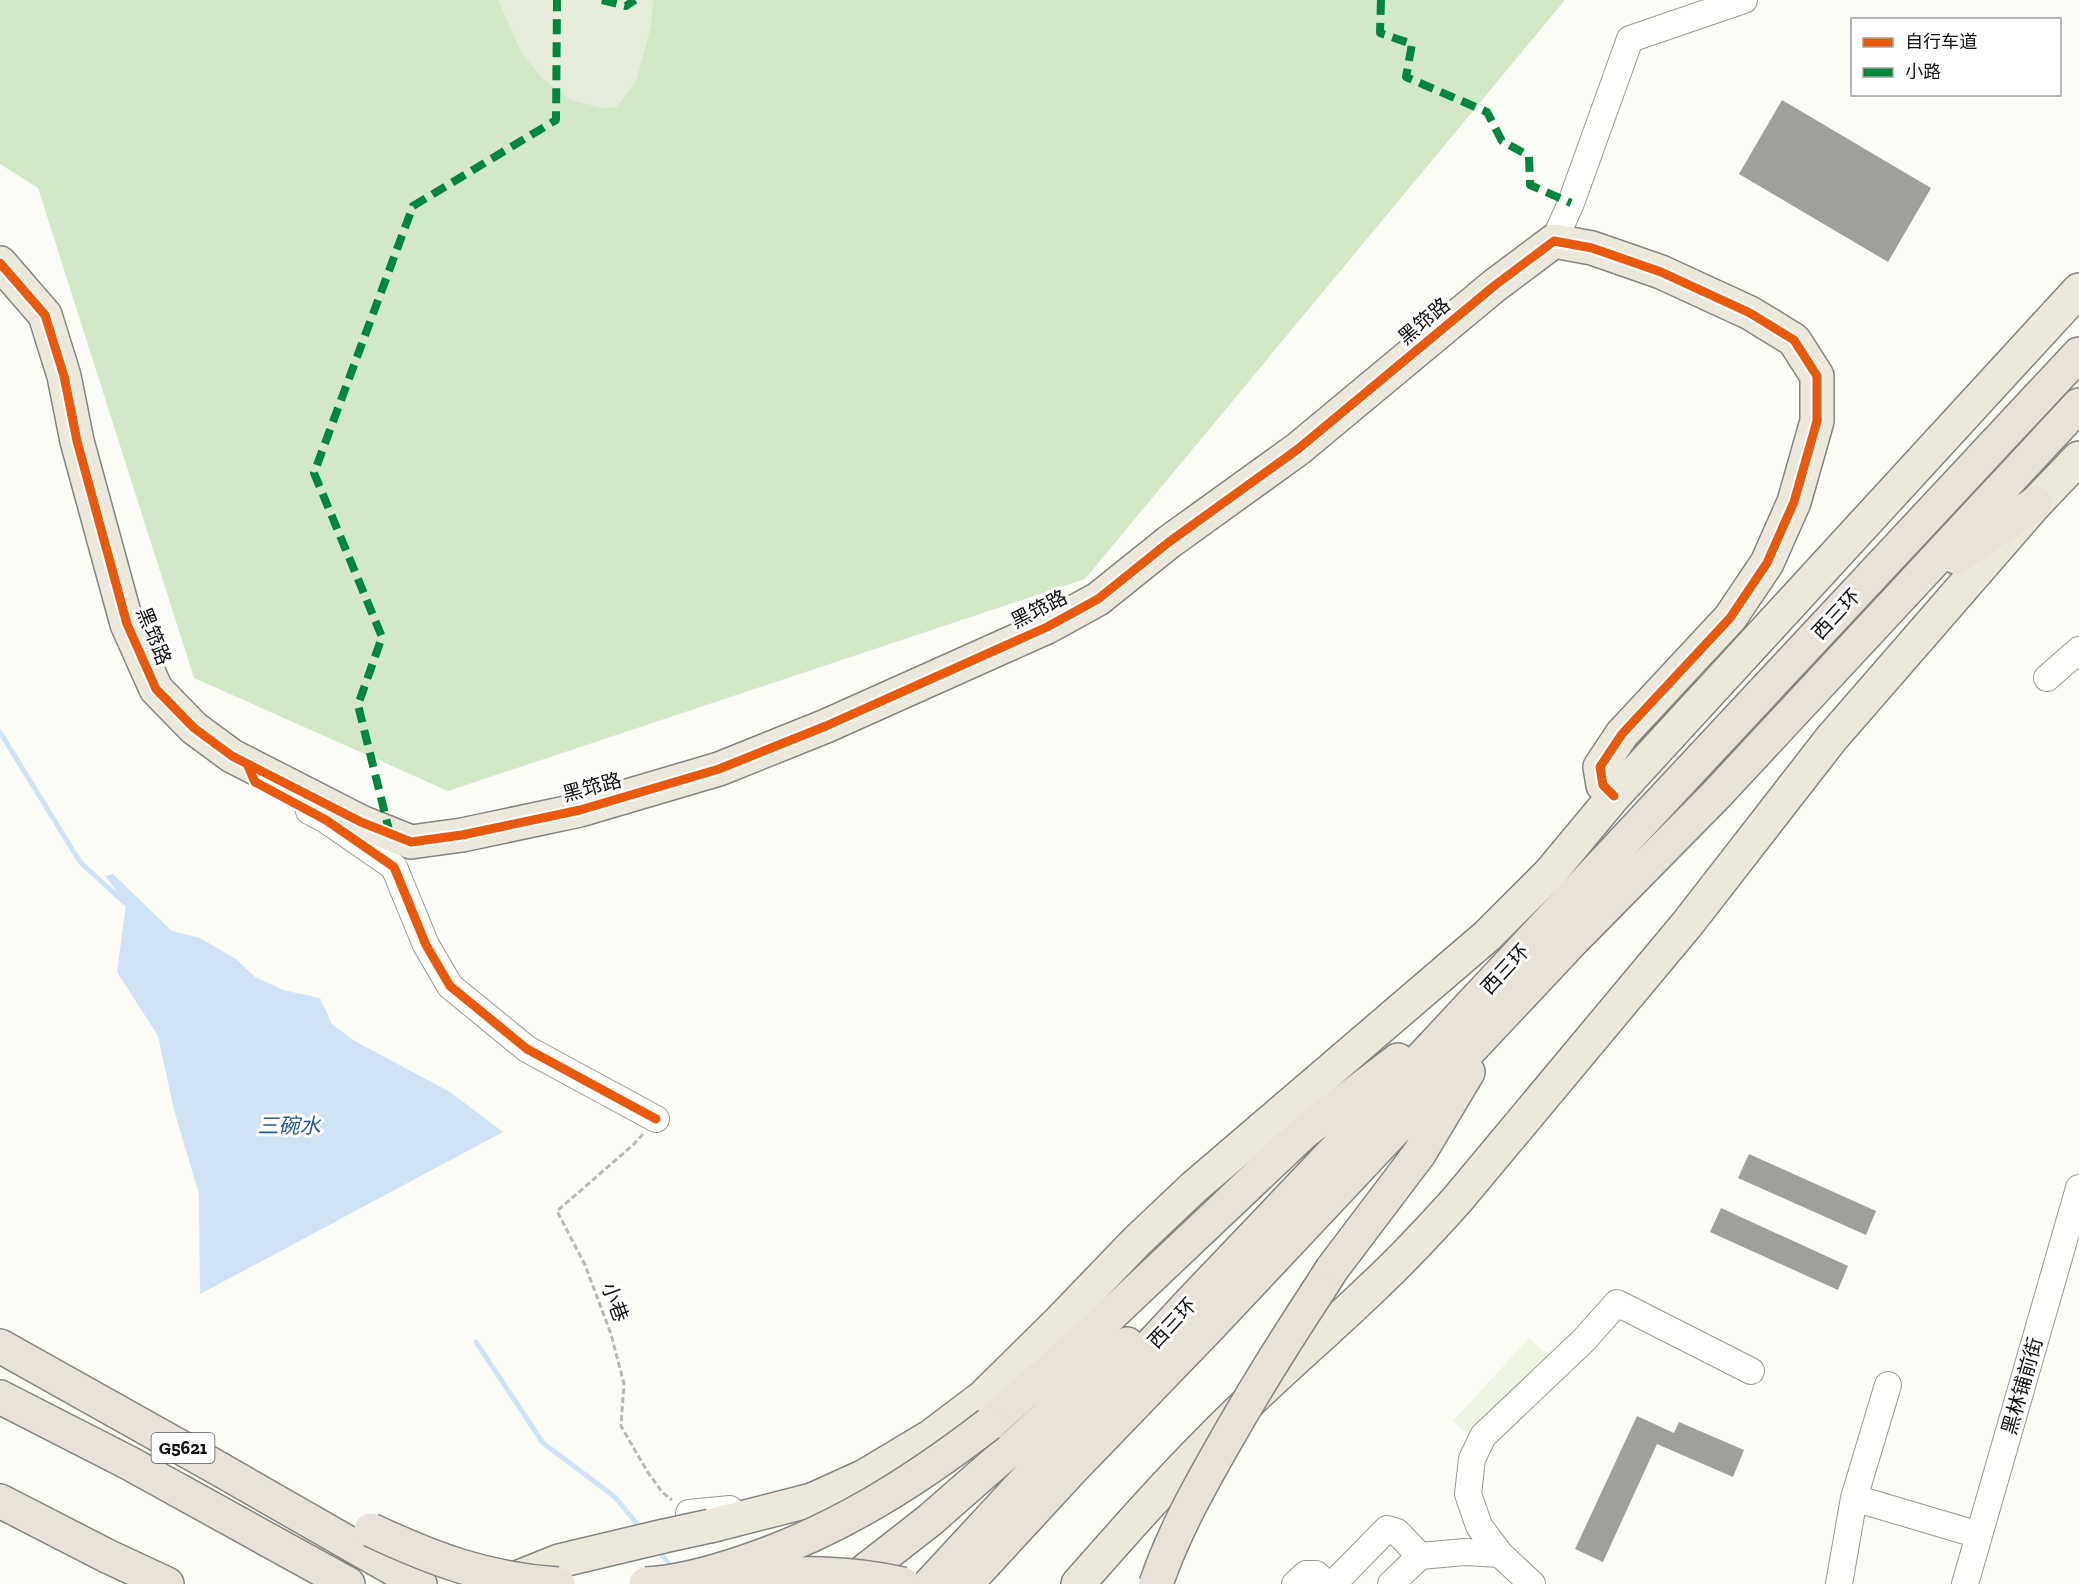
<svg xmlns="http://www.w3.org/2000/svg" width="2079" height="1584" font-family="'Zilla Slab','Noto Sans SC',serif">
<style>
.forest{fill:#d3e8c7}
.cemetery{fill:#e7eddc}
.pitch{fill:#edf5e2}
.water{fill:#d0e3f4}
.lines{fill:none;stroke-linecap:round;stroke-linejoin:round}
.stream{stroke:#d0e3f4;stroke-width:5}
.building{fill:#a09f9c}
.minor-casing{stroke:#979795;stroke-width:28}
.major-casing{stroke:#848482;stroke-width:36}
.highway-casing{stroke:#848482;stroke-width:36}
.path{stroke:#b9b9b8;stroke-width:3;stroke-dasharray:6 3;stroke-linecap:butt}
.minor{stroke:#fffffe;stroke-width:26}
.major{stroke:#ece9dc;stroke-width:33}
.highway{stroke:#e9e2d8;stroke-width:33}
.major-bridge-casing{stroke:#848482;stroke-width:36;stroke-linecap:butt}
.highway-bridge-casing{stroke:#848482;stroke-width:36;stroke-linecap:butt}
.major-bridge{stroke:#ece9dc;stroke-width:33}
.highway-bridge{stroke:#e9e2d8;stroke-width:33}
.quiet{stroke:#00873e;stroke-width:8;stroke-dasharray:15 8;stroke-linecap:butt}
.cycleway-casing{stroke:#fff;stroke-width:13}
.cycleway{stroke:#e8590c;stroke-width:9}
.labels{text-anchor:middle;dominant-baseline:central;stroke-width:6;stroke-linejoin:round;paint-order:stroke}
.shield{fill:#fff;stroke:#585858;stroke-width:1.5}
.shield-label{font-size:18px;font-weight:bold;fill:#111}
.street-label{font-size:20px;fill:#111;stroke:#fff}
.water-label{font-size:21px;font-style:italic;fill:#21589b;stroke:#fff}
</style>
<rect width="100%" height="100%" fill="#fcfcf7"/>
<path class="forest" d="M0,0H1565L1085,579L448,791L194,678L38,188L0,164Z"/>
<path class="cemetery" d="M498,0H653L651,26L636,82L616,107L602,108L571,100L543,79L521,52Z"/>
<path class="pitch" d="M1529,1338L1561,1366L1484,1450L1453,1421Z"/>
<path class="water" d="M113,874L172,931L200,938L236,959L255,977L283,990L320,998L332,1024L353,1040L450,1092L503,1132L200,1294L199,1194L174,1110L158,1036L117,972L126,904L105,876Z"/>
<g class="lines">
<path class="stream" d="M0,732L80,862L126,904
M476,1342L543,1443L615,1497L642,1530
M657,1549L674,1570"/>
</g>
<path class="building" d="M1782,100L1931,188L1888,262L1739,174Z
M1749,1154L1876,1211L1866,1235L1738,1178Z
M1721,1208L1848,1266L1838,1290L1710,1232Z
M1637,1416L1674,1433L1679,1422L1744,1450L1733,1477L1657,1444L1603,1562L1575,1549Z"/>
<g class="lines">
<g class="minor-casing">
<path id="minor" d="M1554,241L1571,203L1630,39L1744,0
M2047,678L2079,650
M309,811L326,820L394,867L426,945L450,986L527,1049L656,1119
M1854,1498L1979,1535
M689,1513L730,1509
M1295,1584L1306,1574H1316L1327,1584
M1333,1584L1387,1529L1397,1532L1420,1556
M1391,1584L1420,1556L1465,1552L1500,1554
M1532,1584L1500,1554L1479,1526L1468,1494L1472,1459L1483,1436L1584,1340L1617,1303L1751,1371
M1839,1584L1854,1498L1888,1385
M1965,1584L2079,1188"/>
</g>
<g class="major-casing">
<path id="major" d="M0,263L45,315L64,376L77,441L127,624L156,689L194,728L232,756L361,822L411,842L462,835L580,810L719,769L826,726L1047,627L1098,599L1169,542L1298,449L1494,286L1554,241L1592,248L1661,272L1750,313L1794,340L1817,376V421L1794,502L1767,563L1730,618L1622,734L1600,767L1603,785L1614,796
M710,1526L812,1500L865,1476L930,1437L983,1397L1061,1320L1136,1242L1193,1188L1487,936L1550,873L1614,796L2079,290
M504,1583L559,1561L664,1536
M1078,1584C1122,1534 1166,1484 1213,1437C1264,1385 1320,1338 1372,1288C1402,1260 1430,1230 1457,1200L1688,923L1831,739L2036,503L2079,458"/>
</g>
<g class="highway-casing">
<path id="highway" d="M1956,557L2036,503
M1318,1291L1332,1269L1419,1154L1468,1072
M0,1346L207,1462L420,1584
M0,1397L129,1463L348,1584
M989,1424L1096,1329L1303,1133L1398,1060
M0,1501L107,1556L167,1584
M848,1584L930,1520L1019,1442L1127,1344
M930,1584L1190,1303L1347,1138L2079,354
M966,1584L1072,1469L1211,1325L1575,938L1717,794L2079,405"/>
</g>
<path class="path" d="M643,1134L633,1145L557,1211L585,1265L611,1334L624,1384L621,1426L647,1471L662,1492L672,1500"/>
<use href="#minor" class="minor"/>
<use href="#major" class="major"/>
<use href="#highway" class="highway"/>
<g class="major-bridge-casing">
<path id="major-bridge" d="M664,1536L710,1526"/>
</g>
<g class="highway-bridge-casing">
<path id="highway-bridge" d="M371,1530C435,1560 486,1579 558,1584
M741,1576C796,1572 849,1572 903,1584
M646,1584C680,1582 712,1573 744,1562C835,1532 914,1482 989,1424
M1156,1584C1174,1531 1201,1484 1229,1435C1257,1386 1287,1338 1318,1291"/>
</g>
<use href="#major-bridge" class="major-bridge"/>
<use href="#highway-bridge" class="highway-bridge"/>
<path class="quiet" d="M602,0L626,6L635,0
M1381,0L1380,33L1412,44L1406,77L1487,112L1502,141L1529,156L1530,185L1571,203
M390,834L358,705L382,637L314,473L413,206L556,120L557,0"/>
<g class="cycleway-casing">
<path id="cycleway" d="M0,263L45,315L64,376L77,441L127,624L156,689L194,728L232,756L361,822L411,842L462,835L580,810L719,769L826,726L1047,627L1098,599L1169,542L1298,449L1494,286L1554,241L1592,248L1661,272L1750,313L1794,340L1817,376V421L1794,502L1767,563L1730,618L1622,734L1600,767L1603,785L1614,796
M247,764L255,782L326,820L394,867L426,945L450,986L527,1049L656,1119"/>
</g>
<use href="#cycleway" class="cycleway"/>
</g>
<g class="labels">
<rect class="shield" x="151.5" y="1433" width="63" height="30" rx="4.5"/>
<g class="shield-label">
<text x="183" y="1448">G5621</text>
</g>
<g class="street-label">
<text transform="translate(1424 321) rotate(-40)">黑筇路</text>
<text transform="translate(1039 609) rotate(-27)">黑筇路</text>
<text transform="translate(1836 614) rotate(-47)">西三环</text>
<text transform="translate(154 636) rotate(68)">黑筇路</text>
<text transform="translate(592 787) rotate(-15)">黑筇路</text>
<text transform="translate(1505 969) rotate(-47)">西三环</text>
<text transform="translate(615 1302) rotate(70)">小巷</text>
<text transform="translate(1172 1323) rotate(-47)">西三环</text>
<text transform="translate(2022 1386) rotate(-74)">黑林铺前街</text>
</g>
<g class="water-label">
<text x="289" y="1125">三碗水</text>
</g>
</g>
<rect x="1851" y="18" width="210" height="78" fill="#ffffff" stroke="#a0a0a0" stroke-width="1.5"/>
<rect x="1863" y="38" width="30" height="9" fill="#e8590c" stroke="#a0a0a0" stroke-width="1.5"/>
<text x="1905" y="48" font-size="18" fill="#111111">自行车道</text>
<rect x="1863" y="68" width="30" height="9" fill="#00873e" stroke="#a0a0a0" stroke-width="1.5"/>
<text x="1905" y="78" font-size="18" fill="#111111">小路</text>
</svg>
